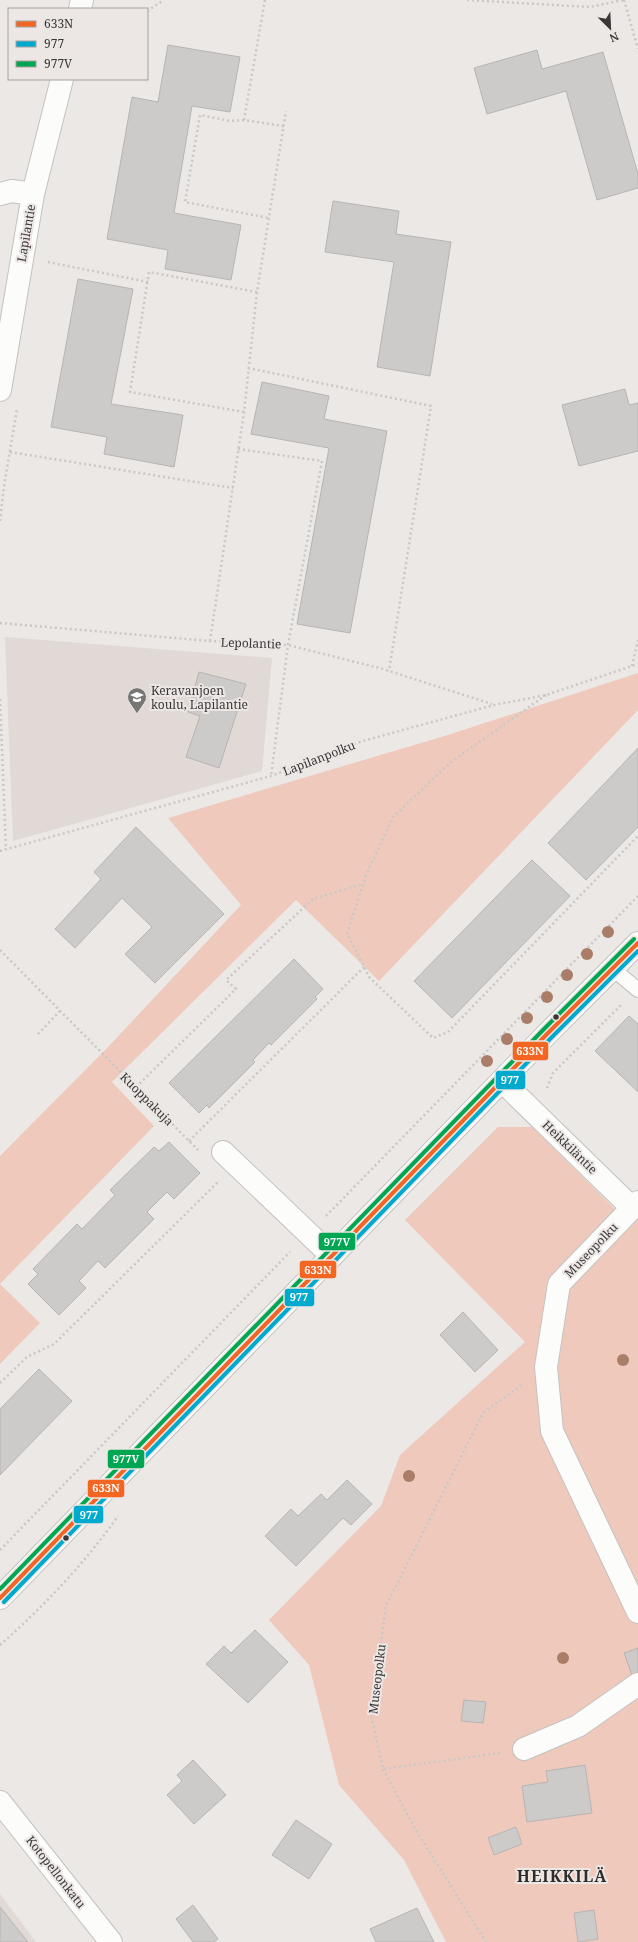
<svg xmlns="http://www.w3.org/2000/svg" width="638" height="1942" font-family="'Noto Serif',serif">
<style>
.built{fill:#e1d9d5}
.green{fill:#efcabc}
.building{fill:#cdcbc9;stroke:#b7b4b3}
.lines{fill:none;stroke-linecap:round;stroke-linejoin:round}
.lane-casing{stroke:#c4c2c1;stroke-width:16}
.street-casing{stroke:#c4c2c1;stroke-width:24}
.secondary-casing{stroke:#c4c2c1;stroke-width:24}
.path{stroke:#c9c8c7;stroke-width:2.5;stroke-dasharray:2 3;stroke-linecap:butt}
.lane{stroke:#fcfcfb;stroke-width:14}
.street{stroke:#fcfcfb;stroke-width:22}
.secondary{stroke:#fcfcfb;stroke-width:22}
.bus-1-casing{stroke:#ece7e5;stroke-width:7}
.bus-2-casing{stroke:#ece7e5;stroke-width:7}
.bus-3-casing{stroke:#ece7e5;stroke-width:7}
.bus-1{stroke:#f26522;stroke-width:4}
.bus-2{stroke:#00a9ce;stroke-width:4}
.bus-3{stroke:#00a651;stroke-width:4}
.tree{fill:#aa7d68}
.bus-dot{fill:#393837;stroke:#ece7e5;stroke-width:1.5}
.labels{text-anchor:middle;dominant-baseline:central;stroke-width:4;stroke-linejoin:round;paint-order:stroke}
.street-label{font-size:12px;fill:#393837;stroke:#ece7e5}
.poi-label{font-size:12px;fill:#393837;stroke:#ece7e5;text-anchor:start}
.district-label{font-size:16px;font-weight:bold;letter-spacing:1px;fill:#2f2b2a;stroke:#ece7e5}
.line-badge{stroke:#ece7e5;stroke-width:1.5}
.badge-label{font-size:11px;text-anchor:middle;font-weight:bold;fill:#fff}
</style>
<rect width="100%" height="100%" fill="#ebe8e6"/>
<path class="built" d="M5,637L272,658L262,771L13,841Z
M0,1894L36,1942H0Z"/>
<path class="green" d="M638,673V710L379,981L296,900L112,1082L154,1126L0,1284V1156L109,1046L241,905L168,818L448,735Z
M498,1127H532L629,1223L638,1215V1942H446L404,1860L339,1785L309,1665L269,1620L381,1506L400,1455L525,1342L405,1220Z
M0,1284L40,1323L0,1364Z"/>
<path class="building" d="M168,45L240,57L230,112L192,106L174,213L241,225L231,280L165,269L168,250L107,239L132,97L158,102Z
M537,50L542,69L603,52L638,174V188L597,200L566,91L487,114L474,68Z
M333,201L399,211L396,234L451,242L430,376L377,367L394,262L325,252Z
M78,279L133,289L111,404L183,415L174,467L104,454L107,437L51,427Z
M262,382L329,396L324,419L387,431L350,633L297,624L329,448L251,434Z
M625,389L629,405L638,403V451L579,466L562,405Z
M199,672L246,684L219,768L186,757L200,716L188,712Z
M638,748V827L586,880L548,843Z
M136,827L224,914L155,983L125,954L152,927L122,898L75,948L55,929L101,879L94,872Z
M532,860L570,896L452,1018L414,981Z
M294,959L323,989L315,997L317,999L271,1045L269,1043L253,1060L255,1062L209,1108L207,1105L199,1113L169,1083Z
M629,1016L638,1024V1092L595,1051Z
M169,1142L200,1173L174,1199L167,1192L147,1212L154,1219L105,1268L98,1261L79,1281L86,1288L59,1315L28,1284L38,1274L33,1269L77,1224L82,1229L115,1195L110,1190L154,1147L159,1151Z
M463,1312L498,1350L475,1372L440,1335Z
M39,1369L72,1401L0,1475V1409Z
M347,1480L372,1504L351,1525L343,1518L296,1566L265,1536L291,1509L298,1516L321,1494L327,1500Z
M255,1630L288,1662L248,1703L206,1664L224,1646L231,1653Z
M638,1648V1679L634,1681L624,1653Z
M464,1700L486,1702L483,1723L461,1721Z
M193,1760L226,1795L194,1824L167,1795L182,1781L177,1775Z
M585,1765L592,1813L527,1822L522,1786L548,1782L546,1771Z
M296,1820L332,1844L309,1879L272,1855Z
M516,1827L522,1844L494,1855L488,1838Z
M193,1905L218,1939L214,1942H193L176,1919Z
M0,1907L28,1942H0Z
M417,1908L434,1942H376L370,1929Z
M594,1910L598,1939L578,1942L574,1913Z"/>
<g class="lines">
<g class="lane-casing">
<path id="lane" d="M613,969L638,990"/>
</g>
<g class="street-casing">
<path id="street" d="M80,9L82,0
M0,194L12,191L33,194
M0,390L33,194L62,79
M502,1081L632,1208L638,1202
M223,1152L332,1256
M632,1208L559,1284L546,1367L552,1431L638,1612
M524,1749L578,1726L638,1684
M0,1802L111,1942"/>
</g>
<g class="secondary-casing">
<path id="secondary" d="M0,1598L547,1034L638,943"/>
</g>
<path class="path" d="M265,0L244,120L284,126
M467,0L590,7L623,0
M624,0L638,49
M147,11L164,0
M244,120L230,121L200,115L185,202L269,218
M48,262L148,282
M248,368L431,406L389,671
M244,412L130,392L149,272L257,292
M238,449L322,461L288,645L271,776
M10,452L233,488
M0,521L4,486L17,409
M0,623L210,641L288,645L383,669L492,704
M210,641L244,412L257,292L286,111
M632,666L638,640
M546,695L451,762L393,817L366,875L347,933L369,977L433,1038L448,1032L638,836
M0,699L6,850
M0,851L271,776L363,741L494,705L546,695L638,664
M0,950L198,1150
M38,1034L60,1011
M136,1087L236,989L226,980L313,899L363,884
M547,1088L553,1073L621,1005
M189,1141L364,967
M326,1216L638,896
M0,1383L27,1357L54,1344L218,1182
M0,1550L290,1252
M0,1645C44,1606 85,1563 118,1516
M500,1753L383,1769L371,1715L386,1606L483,1413L523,1384
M383,1769L414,1827L486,1942"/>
<use href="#lane" class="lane"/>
<use href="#street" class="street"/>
<use href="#secondary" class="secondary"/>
<g class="bus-1-casing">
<path id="bus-1" d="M0,1598L547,1034L638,943"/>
</g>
<g class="bus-2-casing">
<path id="bus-2" d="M4,1602L551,1038L638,951"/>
</g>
<g class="bus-3-casing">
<path id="bus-3" d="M0,1589L543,1030L634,939"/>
</g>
<use href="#bus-1" class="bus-1"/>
<use href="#bus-2" class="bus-2"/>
<use href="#bus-3" class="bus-3"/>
</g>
<g class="tree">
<circle cx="608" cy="932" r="6"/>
<circle cx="587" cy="954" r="6"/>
<circle cx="567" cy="975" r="6"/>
<circle cx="547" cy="997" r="6"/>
<circle cx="527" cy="1018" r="6"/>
<circle cx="507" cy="1039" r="6"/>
<circle cx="487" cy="1061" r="6"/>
<circle cx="623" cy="1360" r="6"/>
<circle cx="409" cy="1476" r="6"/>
<circle cx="563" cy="1658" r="6"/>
</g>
<defs>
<g id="school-pin" transform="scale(1)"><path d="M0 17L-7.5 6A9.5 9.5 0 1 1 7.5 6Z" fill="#777674" stroke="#ece7e5"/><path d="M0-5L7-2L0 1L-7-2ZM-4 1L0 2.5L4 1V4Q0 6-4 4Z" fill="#fff"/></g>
</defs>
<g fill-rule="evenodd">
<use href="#school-pin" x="137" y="697"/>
</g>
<g class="bus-dot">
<circle cx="556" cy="1017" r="3.5"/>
<circle cx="66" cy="1538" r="3.5"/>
</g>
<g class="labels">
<g class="street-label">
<text transform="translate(26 233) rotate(-80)">Lapilantie</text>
<text transform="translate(251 643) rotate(2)">Lepolantie</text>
<text transform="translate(319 758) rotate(-21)">Lapilanpolku</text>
<text transform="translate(147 1099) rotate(45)">Kuoppakuja</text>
<text transform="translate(570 1147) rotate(44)">Heikkiläntie</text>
<text transform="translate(591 1250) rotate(-46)">Museopolku</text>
<text transform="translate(377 1679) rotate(-83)">Museopolku</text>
<text transform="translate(56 1872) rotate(52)">Kotopellonkatu</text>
</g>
<g class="poi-label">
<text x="151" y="690">Keravanjoen<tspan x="151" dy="14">koulu, Lapilantie</tspan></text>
</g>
<g class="district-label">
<text x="562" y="1876">HEIKKILÄ</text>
</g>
</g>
<g class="line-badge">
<rect x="512" y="1041" width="37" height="20" rx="4" fill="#f26522"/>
<rect x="495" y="1070" width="31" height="20" rx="4" fill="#00a9ce"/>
<rect x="318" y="1232" width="38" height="19" rx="4" fill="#00a651"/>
<rect x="299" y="1260" width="38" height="19" rx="4" fill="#f26522"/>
<rect x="284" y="1288" width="31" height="19" rx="4" fill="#00a9ce"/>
<rect x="107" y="1449" width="38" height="20" rx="4" fill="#00a651"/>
<rect x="87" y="1479" width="38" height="19" rx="4" fill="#f26522"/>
<rect x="73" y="1505" width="31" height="19" rx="4" fill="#00a9ce"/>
</g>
<g class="badge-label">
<text x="530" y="1055">633N</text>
<text x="510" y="1084">977</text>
<text x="337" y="1246">977V</text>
<text x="318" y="1274">633N</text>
<text x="299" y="1301">977</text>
<text x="126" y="1463">977V</text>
<text x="106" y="1492">633N</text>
<text x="89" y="1519">977</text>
</g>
<rect x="8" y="8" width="140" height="72" fill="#ece7e5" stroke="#a4a19f"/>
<rect x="16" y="21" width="20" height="6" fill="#f26522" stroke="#a4a19f"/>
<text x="44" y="28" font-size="12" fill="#393837">633N</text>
<rect x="16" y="41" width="20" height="6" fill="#00a9ce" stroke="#a4a19f"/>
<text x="44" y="48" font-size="12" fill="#393837">977</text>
<rect x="16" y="61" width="20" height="6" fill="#00a651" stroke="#a4a19f"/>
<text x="44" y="68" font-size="12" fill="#393837">977V</text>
<g transform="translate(610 28) rotate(156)" stroke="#ece7e5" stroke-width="3" paint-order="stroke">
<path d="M0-3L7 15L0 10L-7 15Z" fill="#393837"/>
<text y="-6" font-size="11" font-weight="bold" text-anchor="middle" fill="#393837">N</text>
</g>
</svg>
